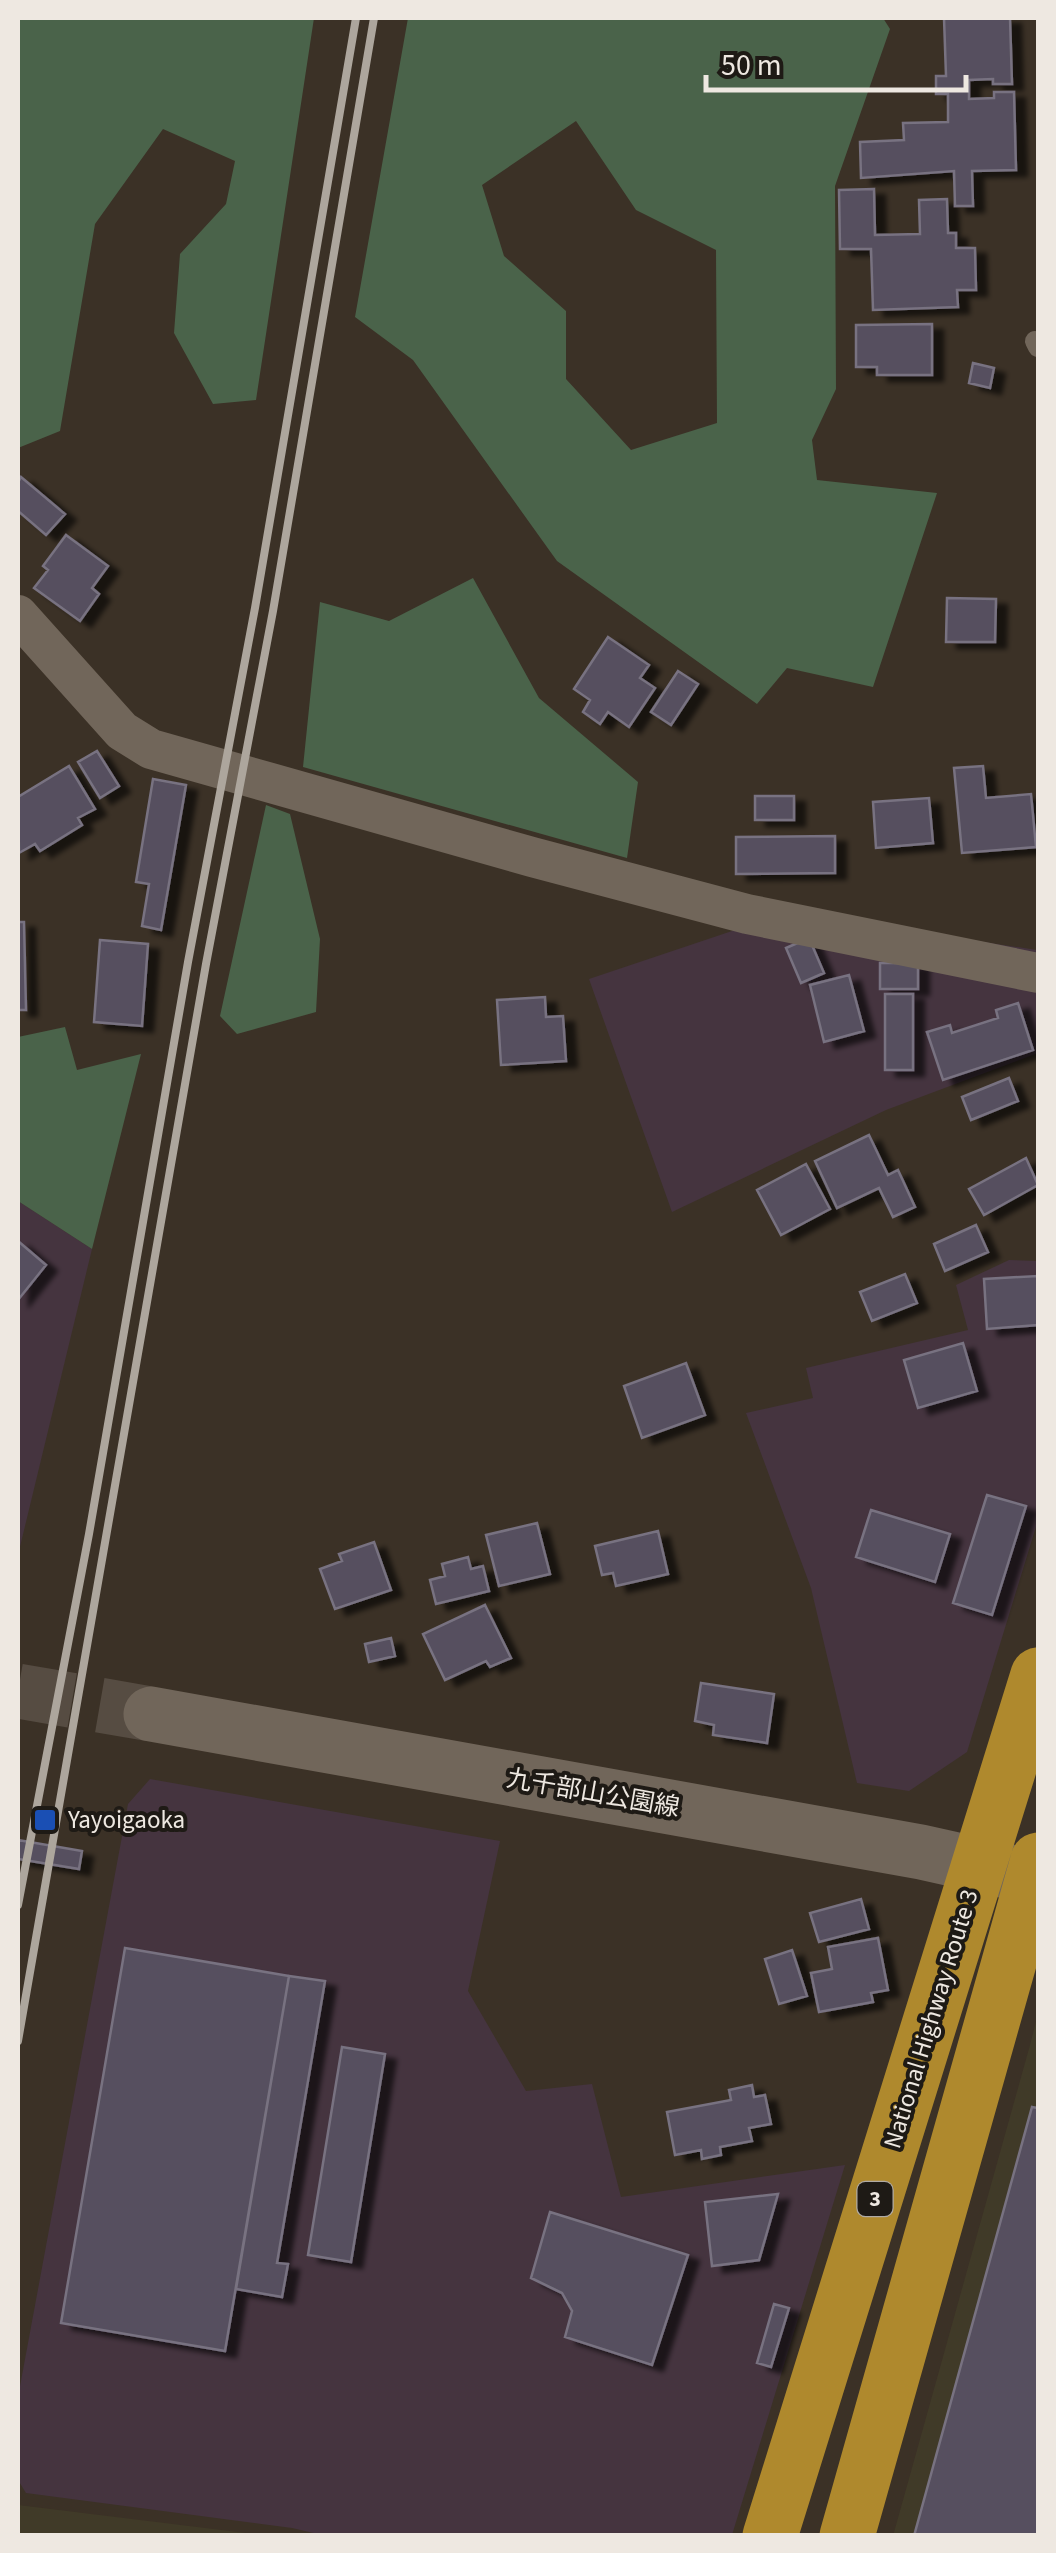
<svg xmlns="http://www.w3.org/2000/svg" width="1056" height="2553" font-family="'Source Sans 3','Noto Sans JP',sans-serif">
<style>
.commercial{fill:#45343f}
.industrial{fill:#403a28}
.green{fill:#4a634a;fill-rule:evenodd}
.building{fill:#56505e;stroke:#787281;stroke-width:2.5;filter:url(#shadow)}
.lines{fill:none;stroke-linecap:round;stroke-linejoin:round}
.secondary-tunnel{stroke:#564c42;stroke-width:55;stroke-dasharray:55 28;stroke-linecap:butt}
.lane{stroke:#71665a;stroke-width:20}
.street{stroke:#71665a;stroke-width:40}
.secondary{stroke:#71665a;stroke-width:55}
.highway{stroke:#af892d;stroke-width:55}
.rail{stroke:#ada69d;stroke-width:8}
.transit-dot{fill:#1a4fb4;stroke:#1e1a15;stroke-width:4}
.labels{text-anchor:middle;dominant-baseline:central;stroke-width:8;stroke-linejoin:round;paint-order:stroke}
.shield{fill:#1e1a15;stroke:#b0aaa4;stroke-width:2.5}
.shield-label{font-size:22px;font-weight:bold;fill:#eee8e1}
.street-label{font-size:25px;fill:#eee8e1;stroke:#1e1a15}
.poi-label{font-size:25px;fill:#eee8e1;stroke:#1e1a15;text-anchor:start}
</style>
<defs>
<filter id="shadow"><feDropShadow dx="11" dy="6" stdDeviation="2.5" flood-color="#0009"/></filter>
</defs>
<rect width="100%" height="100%" fill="#3b3126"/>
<path class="commercial" d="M1036,891H1038V1053L886,1110L672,1212L589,979L735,930L845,921L1037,950Z
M18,1201L92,1249L18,1555Z
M1009,1260L1038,1261V1520L967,1752L909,1791L857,1783L811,1588L746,1413L813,1398L806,1368L968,1330L956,1285Z
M150,1779L500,1841L468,1991L526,2091L592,2084L621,2197L845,2165L732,2535H322L292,2528L26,2493L18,2480V2397L128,1804Z"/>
<path class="industrial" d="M1038,2014V2535L893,2536L1030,2045Z
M18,2505L263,2535H18Z"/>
<path class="green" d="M18,18H314L256,400L213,404L174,333L180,254L226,204L235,161L163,129L95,224L60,431L18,448Z
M408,18H883L890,29L835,186L836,389L812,440L817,480L937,493L873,687L787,668L757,704L557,561L413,360L355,317ZM576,121L636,210L716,250L717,423L631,450L566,379V311L504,256L482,185Z
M473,578L539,698L638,782L627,858L303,767L320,602L389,621Z
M266,805L290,814L320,939L316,1012L237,1034L220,1016Z
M65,1027L77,1070L141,1054L92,1249L18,1201V1037Z"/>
<path class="building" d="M944,18H1010L1012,84H993V79L969,80V99L994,98V92H1014L1016,170L972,171L973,206H955L954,171L861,178L860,142L904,140L903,123L948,122V94H936V76H946Z
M874,189L875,235L920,234L919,200L947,199L948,233H956V248H975L976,290H957L958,307L873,310L871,249H840L839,190Z
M932,324V375H877V367H856V325Z
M973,363L994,368L990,388L969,383Z
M21,477L65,514L46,535L18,511V482Z
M66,535L108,566L92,588L99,594L80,621L34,588L48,570L43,566Z
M947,598L996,599L995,642H946Z
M608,637L649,665L640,678L655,688L629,727L608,712L600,724L583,712L590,700L574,689Z
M678,671L698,684L671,725L651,712Z
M97,751L119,786L100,798L78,762Z
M69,766L95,809L78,818L82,825L40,851L35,844L19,853L18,797Z
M983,766L986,798L1031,794L1036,847L962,853L954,768Z
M153,779L186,785L161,930L142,926L149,884L136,882Z
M755,796H794V820H755Z
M929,798L933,843L876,848L873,802Z
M835,836V873L736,874V837Z
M18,922H24L26,1010H18Z
M809,938L824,973L801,983L786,948Z
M100,940L148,944L142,1026L94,1022Z
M880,963H918V989H880Z
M849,975L864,1031L824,1042L810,985Z
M885,994H913V1070H885Z
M545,997L546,1017L563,1016L566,1061L501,1065L497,1000Z
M1018,1003L1033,1050L943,1080L927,1032L950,1025L952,1033L998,1018L996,1010Z
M1009,1078L1018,1101L971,1120L962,1097Z
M869,1135L888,1175L898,1170L915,1207L893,1217L879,1188L837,1208L815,1161Z
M1026,1158L1038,1185L984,1215L969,1189Z
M806,1164L830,1209L781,1235L757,1190Z
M976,1225L988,1252L945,1271L934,1244Z
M18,1241L46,1265L18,1300Z
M905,1274L917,1303L872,1321L860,1292Z
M1038,1276V1325L987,1329L984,1279Z
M963,1343L977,1391L918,1408L904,1360Z
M686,1363L705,1415L642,1438L624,1386Z
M987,1495L1026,1506L992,1615L953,1603Z
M871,1510L950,1534L935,1582L856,1557Z
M537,1523L550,1574L499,1586L486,1535Z
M658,1531L668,1574L616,1586L613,1573L602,1575L595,1546Z
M374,1542L391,1590L335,1609L320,1569L342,1561L339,1554Z
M468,1557L471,1569L483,1566L489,1591L436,1604L430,1580L445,1576L442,1564Z
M485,1605L511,1658L490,1667L486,1661L445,1680L423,1634Z
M391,1638L395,1656L369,1662L365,1644Z
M701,1683L774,1694L767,1743L713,1735L714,1725L695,1721Z
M18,1840L82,1851L79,1869L18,1859Z
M861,1899L869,1929L819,1942L810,1913Z
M878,1938L888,1990L871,1993L873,2002L819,2012L811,1973L832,1969L828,1947Z
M125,1948L289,1976L225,2351L61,2323Z
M792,1950L807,1996L779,2004L765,1959Z
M289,1976L325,1981L277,2263L288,2264L282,2297L236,2289Z
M342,2047L385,2054L351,2262L308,2255Z
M752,2085L754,2097L765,2095L771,2124L749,2128L752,2141L720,2147L721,2155L702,2159L701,2150L675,2155L667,2112L731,2100L729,2090Z
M1032,2107L1038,2108V2536H914Z
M778,2194L759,2260L712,2266L705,2202Z
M550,2212L688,2255L652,2365L565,2337L572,2311L562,2293L531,2278Z
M774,2304L789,2308L771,2367L757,2363Z"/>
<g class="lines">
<path class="secondary-tunnel" d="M18,1691L151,1714"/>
<path class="lane" d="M1035,341L1038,347"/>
<path class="street" d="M18,615L122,731L151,749L532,857L747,914L1038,973"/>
<path class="secondary" d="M151,1714L921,1852L1024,1875"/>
<path class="highway" d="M770,2536L1038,1675
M847,2536L1038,1860"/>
<path class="rail" d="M18,1905L89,1534L188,962L255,608L356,18
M18,2041L206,964L273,611L374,18"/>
</g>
<rect class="transit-dot" x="33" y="1808" width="24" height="24" rx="5"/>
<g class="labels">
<rect class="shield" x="857.5" y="2182" width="35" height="34" rx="8"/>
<g class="shield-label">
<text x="875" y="2199">3</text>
</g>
<g class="street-label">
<text transform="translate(593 1793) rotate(10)">九千部山公園線</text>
<text transform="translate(931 2019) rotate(-73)">National Highway Route 3</text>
</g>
<g class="poi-label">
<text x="68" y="1820">Yayoigaoka</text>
</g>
</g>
<rect width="1056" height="2553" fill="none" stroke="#eee8e1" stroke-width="40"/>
<path d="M706 75v15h260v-15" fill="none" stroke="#eee8e1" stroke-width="5"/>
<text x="721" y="75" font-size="30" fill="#eee8e1" stroke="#1e1a15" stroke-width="8" paint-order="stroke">50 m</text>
</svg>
